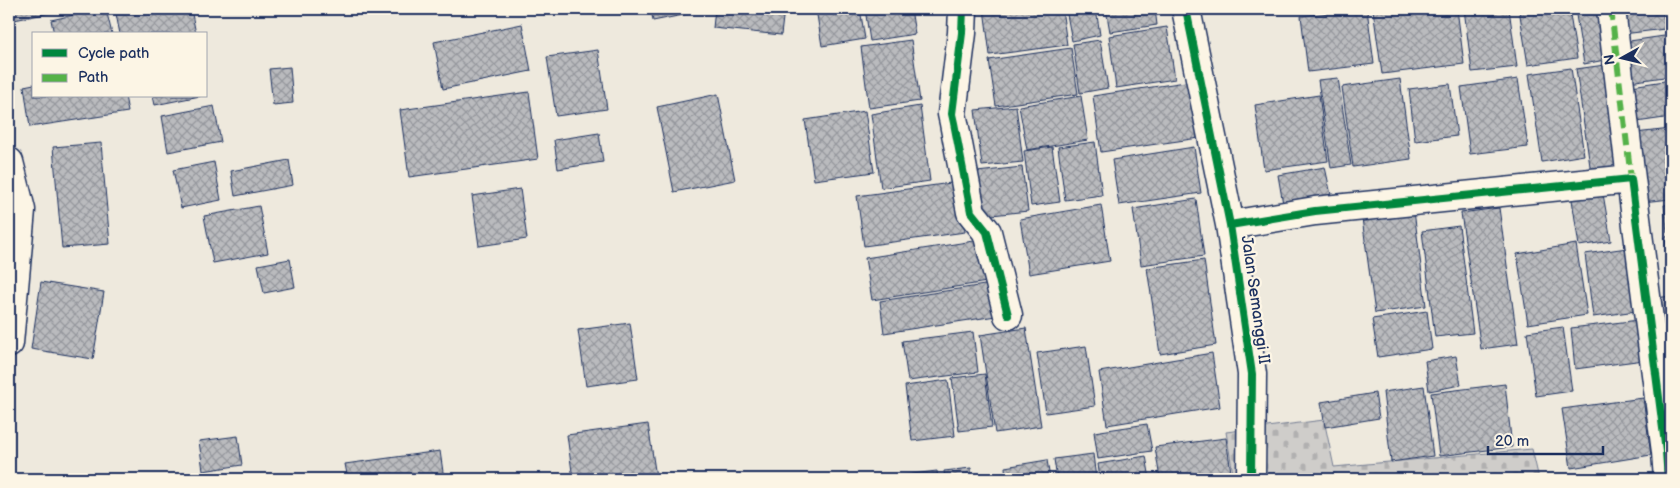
<svg xmlns="http://www.w3.org/2000/svg" width="1680" height="488" font-family="'Balsamiq Sans',sans-serif">
<style>
.cemetery{fill:url(#cemetery-stones);stroke:#757e94}
.building{fill:url(#building-cross-hatch);stroke:#1b2f5e}
.lines{fill:none;stroke-linecap:round;stroke-linejoin:round}
.minor-casing{stroke:#1b2f5e;stroke-width:31}
.minor{stroke:#fcf5e5;stroke-width:28}
.quiet{stroke:#55b248;stroke-width:6;stroke-dasharray:12 6;stroke-linecap:butt}
.cycleway-casing{stroke:#fcf5e5;stroke-width:11}
.cycleway{stroke:#00873e;stroke-width:8}
.labels{text-anchor:middle;dominant-baseline:central;stroke-width:4.5;stroke-linejoin:round;paint-order:stroke}
.street-label{font-size:16px;fill:#1b2f5e;stroke:#fcf5e5}
</style>
<defs>
<pattern id="cemetery-stones" width="16" height="16" patternUnits="userSpaceOnUse" patternTransform="scale(1.25)"><rect width="16" height="16" fill="#cfcdca"/><path d="M2 7V4a2 2 0 0 1 4 0v3zM10 15v-3a2 2 0 0 1 4 0v3z" fill="#b1b0b0"/></pattern>
<pattern id="building-cross-hatch" width="8" height="8" patternUnits="userSpaceOnUse" patternTransform="scale(1.25)"><rect width="8" height="8" fill="#babbbe"/><path d="M0 0l8 8M0 8l8-8" fill="none" stroke="#96989e"/></pattern>
</defs>
<rect width="100%" height="100%" fill="#eee9dd"/>
<filter id="ink" filterUnits="userSpaceOnUse"><feTurbulence type="fractalNoise" baseFrequency=".02" numOctaves="2"/><feDisplacementMap in="SourceGraphic" scale="10" xChannelSelector="R" yChannelSelector="G"/><feConvolveMatrix kernelMatrix="1 2 1 2 8 2 1 2 1" color-interpolation-filters="sRGB"/></filter>
<g filter="url(#ink)">
<path class="cemetery" d="M1324,420L1334,467L1532,449L1539,479H1234L1226,432Z"/>
<path class="building" d="M9,9H70L9,21Z
M101,9H106L112,34H54L51,20Z
M115,9H191L196,34H120Z
M651,9H687L688,14L653,21Z
M715,9H784L781,35L713,28Z
M816,9H860L865,39L822,46Z
M865,9H911L915,34L870,41Z
M984,9H1062L1067,45L990,55Z
M1066,9H1096L1100,35L1072,41Z
M1106,9H1155L1157,25L1110,32Z
M1367,9L1374,64L1308,72L1301,16Z
M1382,9H1457L1464,64L1382,74L1373,10Z
M1464,9H1509L1517,67L1472,72Z
M1519,9H1569L1577,58L1528,65Z
M1575,9H1602L1610,59L1584,64Z
M1620,9H1663L1665,29L1623,34Z
M522,24L531,71L443,89L434,42Z
M1167,27L1175,79L1116,88L1109,36Z
M1671,35V76L1622,83L1616,43Z
M911,40L920,101L869,108L861,47Z
M1100,40L1108,88L1080,93L1073,44Z
M1071,48L1078,94L996,106L989,60Z
M598,50L607,109L556,116L547,57Z
M1612,64L1627,167L1591,173L1576,69Z
M290,67L293,103L273,105L269,69Z
M1571,68L1584,155L1542,162L1529,74Z
M1338,78L1351,165L1331,168L1318,80Z
M1400,79L1411,159L1353,167L1342,87Z
M1518,79L1528,147L1470,154L1461,87Z
M1671,80V117L1630,123L1625,87Z
M1192,81L1199,138L1101,152L1093,96Z
M34,84V96H125L128,112L30,127L24,86Z
M1450,84L1457,136L1415,141L1409,89Z
M529,92L538,159L409,177L400,110Z
M718,94L735,180L674,192L657,107Z
M1319,95L1328,161L1264,170L1255,105Z
M153,96H200L155,105Z
M1081,96L1088,140L1027,150L1019,106Z
M214,106L221,142L168,152L162,116Z
M920,106L930,181L881,188L871,114Z
M1016,106L1023,162L982,166L975,110Z
M865,111L874,172L814,180L805,120Z
M1671,129V199L1642,202L1635,133Z
M599,133L603,162L558,169L554,140Z
M1095,142L1102,195L1065,200L1058,147Z
M101,143L110,244L62,248L53,147Z
M1052,147L1060,202L1031,206L1024,151Z
M1194,147L1201,193L1119,205L1112,160Z
M289,160L293,185L235,196L231,171Z
M214,162L221,200L181,208L173,170Z
M1022,167L1028,211L983,216L977,172Z
M1325,167L1331,195L1283,204L1278,175Z
M958,182L965,232L864,246L857,196Z
M1602,188L1611,241L1579,246L1571,193Z
M520,189L527,239L479,246L472,196Z
M1196,199L1204,256L1141,265L1133,209Z
M1413,203L1426,306L1375,313L1361,211Z
M1671,204V231L1667,232L1664,205Z
M1101,205L1110,261L1029,274L1020,219Z
M259,206L268,253L213,263L204,216Z
M1499,208L1518,344L1481,349L1461,213Z
M1459,226L1473,333L1435,337L1422,231Z
M1671,236V292L1665,237Z
M980,240L987,282L872,300L865,258Z
M1576,244L1587,315L1528,324L1517,254Z
M1627,248L1636,311L1593,317L1585,254Z
M290,259L295,287L264,293L258,265Z
M1204,260L1216,345L1160,354L1147,268Z
M41,282L104,292L93,359L31,349Z
M991,284L996,316L884,333L880,301Z
M1671,296V334L1653,336L1648,299Z
M1427,311L1432,349L1378,357L1372,319Z
M1639,320L1644,360L1575,369L1571,328Z
M630,323L638,379L586,386L578,330Z
M1563,327L1572,391L1536,396L1527,332Z
M1026,328L1041,426L995,433L980,335Z
M973,332L978,372L908,381L902,341Z
M1086,346L1095,406L1046,413L1037,353Z
M1212,353L1220,407L1107,425L1099,372Z
M1456,356L1461,385L1429,391L1425,361Z
M985,374L992,427L959,431L952,378Z
M948,380L955,436L912,441L905,386Z
M1505,384L1512,447L1439,456L1431,393Z
M1424,386L1433,456L1391,462L1383,392Z
M1375,393L1379,418L1325,427L1321,402Z
M1643,398L1651,455L1571,468L1562,409Z
M648,424L656,477L641,479H573L567,435Z
M1147,424L1152,451L1098,459L1094,432Z
M238,436L242,465L203,471L199,441Z
M1226,438L1232,479H1160L1155,447Z
M440,451L444,479H348L345,464Z
M1093,454L1096,479H1057L1054,459Z
M1146,456L1150,479H1100L1098,464Z
M1047,460L1050,479H1006L1005,467Z
M971,468L972,479H945L944,471Z
M937,471L938,479H897L896,476Z
M1000,472L1001,479H974L973,476Z
M1609,475L1610,479H1584Z"/>
<g class="lines">
<g class="minor-casing">
<path id="minor" d="M963,9L962,33L952,114L954,123L971,212L987,232L1008,315
M1186,9L1230,225L1252,374L1251,479
M1611,9L1631,179
M9,162L21,210L9,343
M1230,225L1315,211L1631,179L1666,452L1668,479"/>
</g>
<use href="#minor" class="minor"/>
<path class="quiet" d="M1611,9L1631,179"/>
<g class="cycleway-casing">
<path id="cycleway" d="M963,9L962,33L952,114L954,123L971,212L987,232L1008,315
M1186,9L1230,225L1252,374L1251,479
M1230,225L1315,211L1631,179L1666,452L1668,479"/>
</g>
<use href="#cycleway" class="cycleway"/>
</g>
</g>
<g class="labels">
<g class="street-label">
<text transform="translate(1255 300) rotate(82)">Jalan Semanggi II</text>
</g>
</g>
<rect width="1680" height="488" fill="none" stroke="#fcf5e5" stroke-width="30"/>
<rect x="15" y="15" width="1650" height="458" fill="none" stroke="#1b2f5e" stroke-width="2" filter="url(#ink)"/>
<rect x="32" y="32" width="175" height="65" fill="#fcf5e5" stroke="#a2a6af"/>
<rect x="42" y="49" width="25" height="8" fill="#00873e" stroke="#a2a6af"/>
<text x="78" y="58" font-size="15" fill="#1b2f5e">Cycle path</text>
<rect x="42" y="74" width="25" height="8" fill="#55b248" stroke="#a2a6af"/>
<text x="78" y="82" font-size="15" fill="#1b2f5e">Path</text>
<g transform="translate(1622 58) rotate(262)" stroke="#fcf5e5" stroke-width="4" paint-order="stroke">
<path d="M0-4L9 19L0 12L-9 19Z" fill="#1b2f5e"/>
<text y="-8" font-size="14" font-weight="bold" text-anchor="middle" fill="#1b2f5e">N</text>
</g>
<path d="M1488 446v8h115v-8" fill="none" stroke="#1b2f5e" stroke-width="2.5"/>
<text x="1495" y="446" font-size="15" fill="#1b2f5e" stroke="#fcf5e5" stroke-width="4" paint-order="stroke">20 m</text>
</svg>
